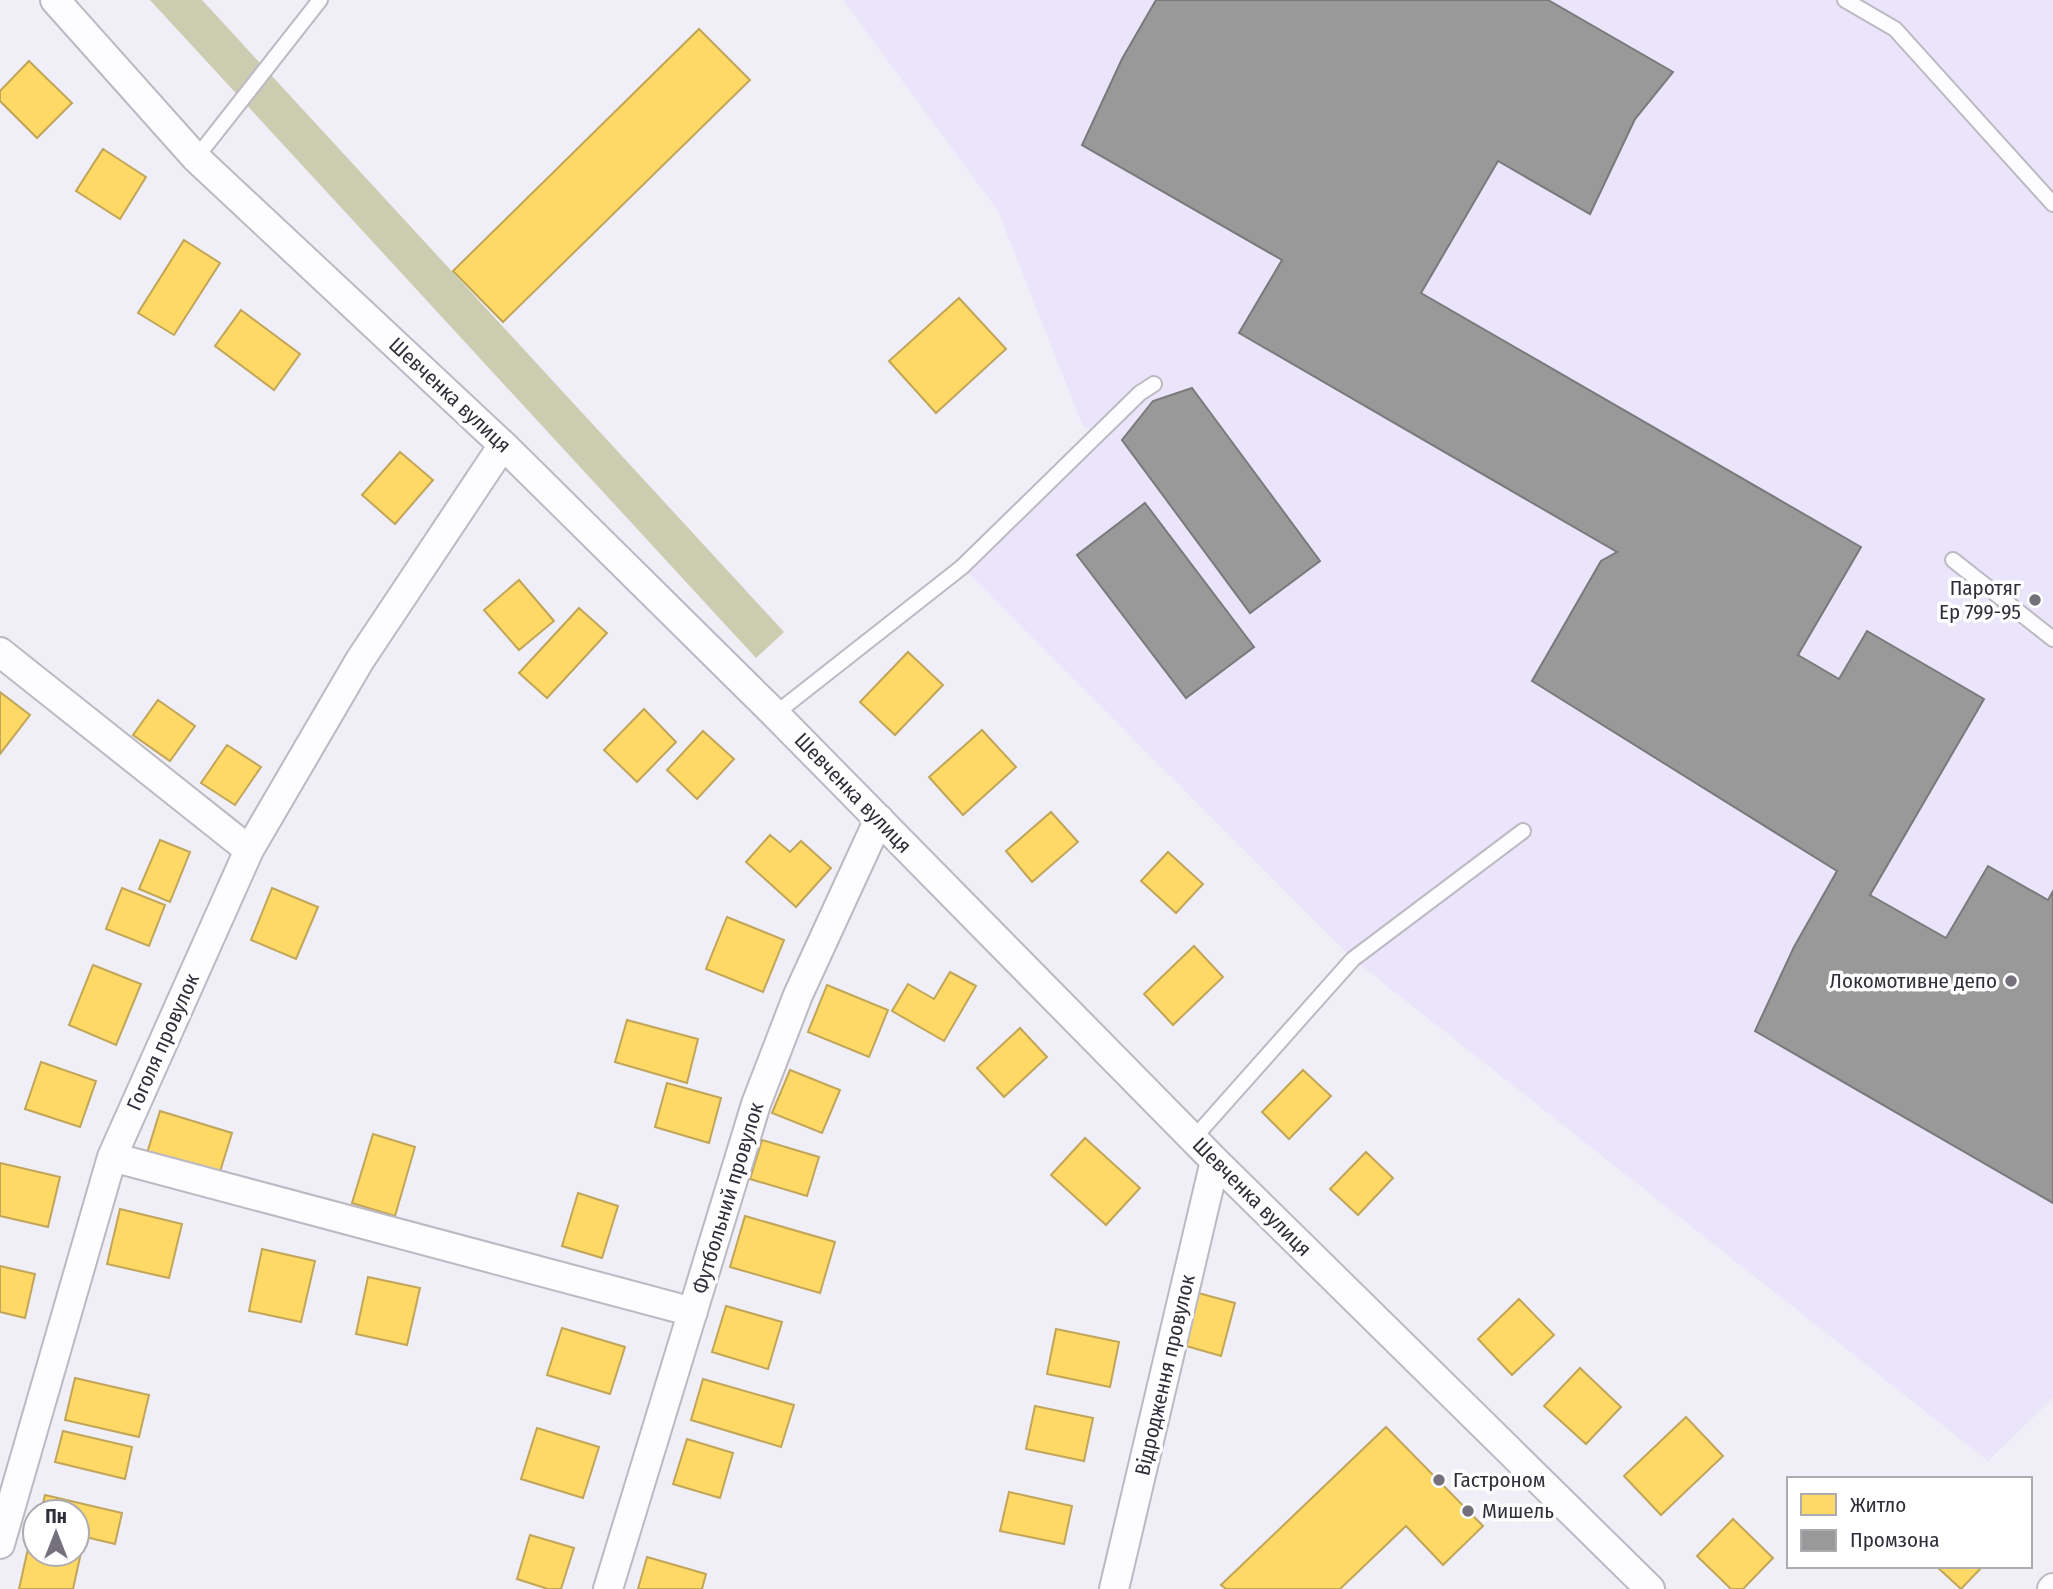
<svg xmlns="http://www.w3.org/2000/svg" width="2053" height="1589" font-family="'Fira Sans Condensed',sans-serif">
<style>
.built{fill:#eae5fa}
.forest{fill:#ccccb0}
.homes{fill:#ffd966;stroke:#c1a559;stroke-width:2}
.industry{fill:#999;stroke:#7a797c;stroke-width:2}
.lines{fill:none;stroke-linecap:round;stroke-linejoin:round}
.lane-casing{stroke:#bcb9c3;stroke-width:18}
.street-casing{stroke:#bcb9c3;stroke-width:32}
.lane{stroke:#fdfcfe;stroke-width:14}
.street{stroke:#fdfcfe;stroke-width:28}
.poi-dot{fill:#74717c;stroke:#fff;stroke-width:2.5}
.labels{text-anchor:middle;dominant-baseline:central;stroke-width:7;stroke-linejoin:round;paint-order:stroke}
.street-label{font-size:21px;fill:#312d3a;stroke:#fff}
.poi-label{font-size:21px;fill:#312d3a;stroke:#fff;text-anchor:end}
</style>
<rect width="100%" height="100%" fill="#f0eef6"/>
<path class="built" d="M843,0H2053V1398L1988,1461L1353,959L962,567L1098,434L1083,426L998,211Z"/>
<path class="forest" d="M150,0H202L784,632L756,658Z"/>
<path class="homes" d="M699,29L750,80L503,322L453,271Z
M29,61L72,103L37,138L0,101V91Z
M103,149L146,177L120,219L76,191Z
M184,240L220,263L174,335L138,313Z
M959,298L1006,349L936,413L889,361Z
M241,310L300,354L274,390L215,346Z
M400,452L433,480L395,524L362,495Z
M519,580L554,621L519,650L484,610Z
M579,608L607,633L547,698L519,673Z
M908,652L943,685L895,735L860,702Z
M0,692L30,715L0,754Z
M158,700L195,726L170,761L133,735Z
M644,709L676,742L637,782L604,750Z
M982,730L1016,767L963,815L929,777Z
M703,731L734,759L697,799L667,770Z
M227,745L261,767L235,805L201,783Z
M1051,812L1078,842L1032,882L1006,851Z
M770,835L790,852L801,841L831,868L796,907L746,862Z
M160,840L190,852L170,902L139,889Z
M1168,852L1203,884L1176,913L1141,881Z
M122,888L165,905L149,946L106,929Z
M272,888L318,907L296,959L251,940Z
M727,917L784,940L763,992L706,969Z
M1194,946L1223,977L1173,1025L1144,994Z
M93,965L141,984L116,1045L69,1025Z
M950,972L976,986L944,1041L892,1011L908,984L934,999Z
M827,985L888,1010L869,1057L808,1032Z
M627,1020L698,1039L687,1083L615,1062Z
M1020,1028L1047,1057L1004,1097L977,1068Z
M41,1062L96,1081L80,1127L25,1109Z
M790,1070L840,1090L822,1133L772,1113Z
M1303,1070L1331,1096L1289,1139L1262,1112Z
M667,1083L721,1098L709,1143L655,1127Z
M160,1111L232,1133L219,1175L147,1153Z
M373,1134L415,1147L395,1216L352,1203Z
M1085,1138L1140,1188L1106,1225L1051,1175Z
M762,1140L819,1157L807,1196L750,1179Z
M1366,1152L1393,1178L1358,1215L1330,1189Z
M0,1163L60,1177L48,1227L0,1216Z
M578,1193L618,1206L602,1258L562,1246Z
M120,1209L182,1224L169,1278L107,1264Z
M745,1216L835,1242L820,1293L730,1267Z
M262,1249L315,1261L301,1322L249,1311Z
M0,1266L35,1274L25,1318L0,1312Z
M368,1277L420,1288L407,1345L356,1334Z
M1191,1291L1235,1303L1221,1356L1176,1343Z
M1519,1299L1554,1335L1512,1375L1478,1339Z
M726,1306L782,1322L768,1369L712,1352Z
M562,1328L625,1347L610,1394L547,1375Z
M1056,1329L1119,1342L1110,1387L1047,1374Z
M1580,1368L1621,1407L1586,1444L1544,1406Z
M75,1378L149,1395L139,1437L65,1420Z
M703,1379L794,1405L781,1447L691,1420Z
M1035,1406L1093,1418L1084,1461L1026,1449Z
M1686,1417L1723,1456L1661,1515L1624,1476Z
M1386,1427L1483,1526L1443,1565L1406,1526L1340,1589H1226L1221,1585Z
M537,1428L599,1447L583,1498L521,1479Z
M63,1431L132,1447L125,1479L55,1462Z
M687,1439L733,1453L720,1498L673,1484Z
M1009,1492L1072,1506L1064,1544L1000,1531Z
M45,1495L122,1513L115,1544L77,1535V1512H41Z
M1733,1519L1773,1558L1743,1589H1731L1697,1556Z
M31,1535L35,1536V1554H77V1546L82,1548L73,1589H19Z
M530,1535L574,1548L561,1589H548L517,1579Z
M647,1557L706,1574L702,1589H638Z
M1936,1566H1983L1961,1589Z"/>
<path class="industry" d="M1156,0H1548L1673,72L1635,119L1590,214L1498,161L1421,293L1861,547L1798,655L1839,679L1867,631L1984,699L1870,895L1946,938L1988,866L2048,900L2053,891V1203L1755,1031L1794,947L1837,871L1532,681L1601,561L1617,552L1239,333L1282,260L1082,145L1122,59Z
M1192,388L1320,561L1250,613L1122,440L1153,401Z
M1145,503L1254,647L1186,698L1077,555Z"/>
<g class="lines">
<g class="lane-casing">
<path id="lane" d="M1845,0L1895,29L2053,204
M196,158L320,0
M1953,560L2053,639
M775,714L962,567L1140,393L1154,384
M1193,1139L1353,959L1523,831"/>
</g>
<g class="street-casing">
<path id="street" d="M55,0L196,158L503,445L775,714L1215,1161L1650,1589
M0,652L249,850L112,1157L0,1544
M249,850L360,660L503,445
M112,1157L693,1312
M608,1589L756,1104L798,995L879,819
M1114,1589L1215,1161
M2052,1589L2053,1588"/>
</g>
<use href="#lane" class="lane"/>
<use href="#street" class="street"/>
</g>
<g class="poi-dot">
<circle cx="2035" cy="600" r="7"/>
<circle cx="2011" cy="981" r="7"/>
<circle cx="1439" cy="1480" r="7"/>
<circle cx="1468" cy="1511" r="7"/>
</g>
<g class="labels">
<g class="street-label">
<text transform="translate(450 395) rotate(43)">Шевченка вулиця</text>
<text transform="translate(853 793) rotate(46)">Шевченка вулиця</text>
<text transform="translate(163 1042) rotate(-66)">Гоголя провулок</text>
<text transform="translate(1252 1197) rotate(45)">Шевченка вулиця</text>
<text transform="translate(728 1198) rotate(-73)">Футбольний провулок</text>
<text transform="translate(1165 1375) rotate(-77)">Відродження провулок</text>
</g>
<g class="poi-label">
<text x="2021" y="588">Паротяг<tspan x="2021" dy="24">Ер 799-95</tspan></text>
<text x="1997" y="981">Локомотивне депо</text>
<text x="1453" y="1480" text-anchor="start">Гастроном</text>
<text x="1482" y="1511" text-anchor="start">Мишель</text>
</g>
</g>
<rect x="1787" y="1477" width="245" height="91" fill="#ffffff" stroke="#adabb0" stroke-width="2"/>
<rect x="1801" y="1494" width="35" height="21" fill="#ffd966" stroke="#adabb0" stroke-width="2"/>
<text x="1850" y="1512" font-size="21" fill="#312d3a">Житло</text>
<rect x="1801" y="1530" width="35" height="21" fill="#999999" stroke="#adabb0" stroke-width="2"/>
<text x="1850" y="1547" font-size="21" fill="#312d3a">Промзона</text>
<g transform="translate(56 1533)"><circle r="33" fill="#ffffff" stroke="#adabb0" stroke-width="2"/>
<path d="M0-5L12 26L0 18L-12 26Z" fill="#74717c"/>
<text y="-10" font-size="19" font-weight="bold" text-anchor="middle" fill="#312d3a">Пн</text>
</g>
</svg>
